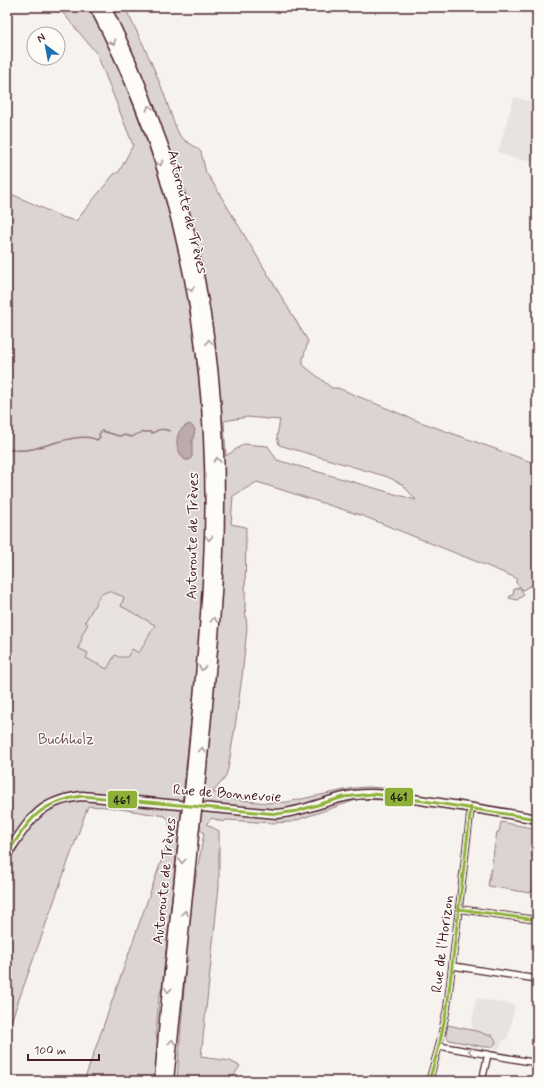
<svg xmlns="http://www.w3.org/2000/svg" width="544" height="1088" font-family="Mynerve,sans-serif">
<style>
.built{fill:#e9e3e0}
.green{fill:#dcd4d2;stroke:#937a7e;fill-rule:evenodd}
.water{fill:#bbabac;stroke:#8e7378}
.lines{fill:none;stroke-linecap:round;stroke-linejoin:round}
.stream{stroke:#8e7378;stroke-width:1.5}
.street-casing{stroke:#4a1f2b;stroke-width:8}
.secondary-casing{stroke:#4a1f2b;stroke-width:11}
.highway-casing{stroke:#4a1f2b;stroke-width:13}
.street{stroke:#fdfcf7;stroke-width:5.5}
.secondary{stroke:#fdfcf7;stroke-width:8}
.highway{stroke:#fdfcf7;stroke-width:10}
.highway-bridge-casing{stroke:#4a1f2b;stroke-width:13;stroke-linecap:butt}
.highway-bridge{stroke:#fdfcf7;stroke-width:10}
.bus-1-casing{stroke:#fdfcf7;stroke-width:6}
.bus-1{stroke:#8eb039;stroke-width:3}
.oneway{stroke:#ac999b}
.labels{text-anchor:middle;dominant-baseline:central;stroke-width:3;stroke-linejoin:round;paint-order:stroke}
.street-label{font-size:15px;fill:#4a1f2b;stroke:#fdfcf7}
.park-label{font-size:15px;fill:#6e4c55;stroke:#fdfcf7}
.line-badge{stroke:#fdfcf7;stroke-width:1.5}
.pale-badge-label{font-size:11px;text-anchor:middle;font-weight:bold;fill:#111}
</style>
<rect width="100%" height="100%" fill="#f6f3ef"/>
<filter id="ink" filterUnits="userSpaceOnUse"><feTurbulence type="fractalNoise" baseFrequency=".025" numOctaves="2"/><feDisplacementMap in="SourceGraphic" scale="8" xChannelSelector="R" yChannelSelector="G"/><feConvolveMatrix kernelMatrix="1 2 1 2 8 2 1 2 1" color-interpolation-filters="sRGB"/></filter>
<g filter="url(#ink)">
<path class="built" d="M514,97L537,103V162L511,158L498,152Z
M110,591L124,597L122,606L155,625L139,653L123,657L115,655L107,669L86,658L77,648L82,640L81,638L88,624L84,623L101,594Z
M476,998L515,1005L508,1037L501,1043V1047H498L499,1050L449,1040L447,1038L446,1035L448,1025L471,1030Z"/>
<path class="green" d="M58,7H90C122,71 148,138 168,207C187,275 197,348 202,419L221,418L213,333L199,250L168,144L139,67L111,7H124L126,10C139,35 151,60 161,86C167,101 171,117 178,132C183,143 195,144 201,152L206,173L210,178L308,341L303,359V365L332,388H338L415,420L537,464V585L533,584L523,590L516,583V578L480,563L363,516L257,482L233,496L231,524L246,527L245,607L247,628L242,677L235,727L228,769L225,778L213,792L227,798L266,803L287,802L354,788L368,787L412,790L408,801L359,799L291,822L271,823L227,820L223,822L212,818L206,824L219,831V886L201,1057L230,1061L240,1066L231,1080L233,1081H177L186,961H188L189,957H186L192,899L204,833L199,829L218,640L223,561V459L204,440L205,498L204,561L200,638L162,988L159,996L156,1035L158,1043L156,1081H84L170,836L169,820L165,816L107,807L88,806L7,1033V192L62,217L76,221L114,174L119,172L133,145L97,54ZM247,417L280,420L277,436L279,445L388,477L403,485L416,500L277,460L268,446L244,444L226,456L224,421ZM109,591L124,597L121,606L155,625L139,653L132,649L127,657H119L115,655L107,669L86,658L88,653L78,648L82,639L81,637L88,624L85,622L101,594Z
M520,587L524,595L517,600L509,598L510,596L513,595L514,589Z
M501,822L537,829L532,856L537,858V871L533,891H531L530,893L488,886L497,832H499Z
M448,1025L480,1032L487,1035H492L495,1039L496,1043L492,1047H484L449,1040L446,1035Z"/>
<path class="water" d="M190,424L193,427L195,430L192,443V457L189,460H185C174,449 173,429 190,424Z"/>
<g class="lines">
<path class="stream" d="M7,450C15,450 24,451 32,449C48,446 82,431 97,440L100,437L99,434L102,431L119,436L123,435L132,437C137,433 147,430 153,433C159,428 163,429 170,431"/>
<g class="street-casing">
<path id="street" d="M459,909L537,920
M453,966L537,979
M439,1046L537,1063
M429,1081L439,1046L447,1008L471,807
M482,1081L488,1054
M535,1081L537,1062"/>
</g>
<g class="secondary-casing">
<path id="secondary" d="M7,854C30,820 38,801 82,796L277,814C305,812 327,799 354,795C378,792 402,797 426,801C463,806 500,812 537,819"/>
</g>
<g class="highway-casing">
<path id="highway" d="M95,7C127,68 153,132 171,198C204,317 215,441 209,563C206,640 197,716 190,793
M105,7C126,48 143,90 158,133C166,154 174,176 180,198C207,296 219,398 219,500C219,597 208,693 199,789
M160,1081L166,1009L186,822
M168,1081L194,826"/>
</g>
<use href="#street" class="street"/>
<use href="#secondary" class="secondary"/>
<use href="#highway" class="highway"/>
<g class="highway-bridge-casing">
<path id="highway-bridge" d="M186,822L190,793
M194,826L199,789"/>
</g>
<use href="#highway-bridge" class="highway-bridge"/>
<g class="bus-1-casing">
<path id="bus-1" d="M7,854C30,819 38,803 82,796L277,814L297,811L344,797L372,794L399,797L537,819
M459,909L537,920
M429,1081L439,1046L447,1008L471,807"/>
</g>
<use href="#bus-1" class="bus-1"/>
</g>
<defs><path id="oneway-chevron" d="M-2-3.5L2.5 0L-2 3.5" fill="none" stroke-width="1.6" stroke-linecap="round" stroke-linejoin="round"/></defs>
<g class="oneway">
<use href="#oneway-chevron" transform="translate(113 42) rotate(65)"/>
<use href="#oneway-chevron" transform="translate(149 108) rotate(-110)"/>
<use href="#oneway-chevron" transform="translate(160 163) rotate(72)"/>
<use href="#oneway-chevron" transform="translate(191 289) rotate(79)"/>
<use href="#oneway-chevron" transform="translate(209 342) rotate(-97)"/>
<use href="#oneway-chevron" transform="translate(217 460) rotate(-92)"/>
<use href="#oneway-chevron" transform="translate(209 538) rotate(91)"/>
<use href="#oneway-chevron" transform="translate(214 620) rotate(-87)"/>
<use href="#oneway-chevron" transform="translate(202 668) rotate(96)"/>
<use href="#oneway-chevron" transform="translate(202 750) rotate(-84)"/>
<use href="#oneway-chevron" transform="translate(182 861) rotate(96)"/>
<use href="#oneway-chevron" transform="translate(185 913) rotate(-84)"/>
<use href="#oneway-chevron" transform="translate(168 990) rotate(96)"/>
<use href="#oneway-chevron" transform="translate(172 1042) rotate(-85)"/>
<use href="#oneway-chevron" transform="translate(471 1051) rotate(-170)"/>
</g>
</g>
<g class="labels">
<g class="street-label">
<text transform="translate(187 212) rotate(76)">Autoroute de Trèves</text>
<text transform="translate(193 536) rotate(-89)">Autoroute de Trèves</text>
<text transform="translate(227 794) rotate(4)">Rue de Bonnevoie</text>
<text transform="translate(165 881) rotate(-84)">Autoroute de Trèves</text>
<text transform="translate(443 944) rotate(-83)">Rue de l'Horizon</text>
</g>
<g class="park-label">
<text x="66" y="740">Buchholz</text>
</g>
</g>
<g class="line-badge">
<rect x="384" y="787" width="30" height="20" rx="4" fill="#8eb039"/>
<rect x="107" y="790" width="31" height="19" rx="4" fill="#8eb039"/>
</g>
<g class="pale-badge-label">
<text x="399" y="801">461</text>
<text x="122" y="804">461</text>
</g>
<rect width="544" height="1088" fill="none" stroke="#fdfcf7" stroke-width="24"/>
<rect x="12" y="12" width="520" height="1064" fill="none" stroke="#4a1f2b" stroke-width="1.5" filter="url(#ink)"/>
<g transform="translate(46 46) rotate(328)"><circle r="19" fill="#fdfcf7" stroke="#b5a4a5"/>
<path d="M0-3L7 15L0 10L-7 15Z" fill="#1f6fb2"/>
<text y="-6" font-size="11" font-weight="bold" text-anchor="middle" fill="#4a1f2b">N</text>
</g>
<path d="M28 1054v6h71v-6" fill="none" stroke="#4a1f2b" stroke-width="2"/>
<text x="34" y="1054" font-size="12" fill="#4a1f2b" stroke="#fdfcf7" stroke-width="3" paint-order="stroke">100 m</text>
</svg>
